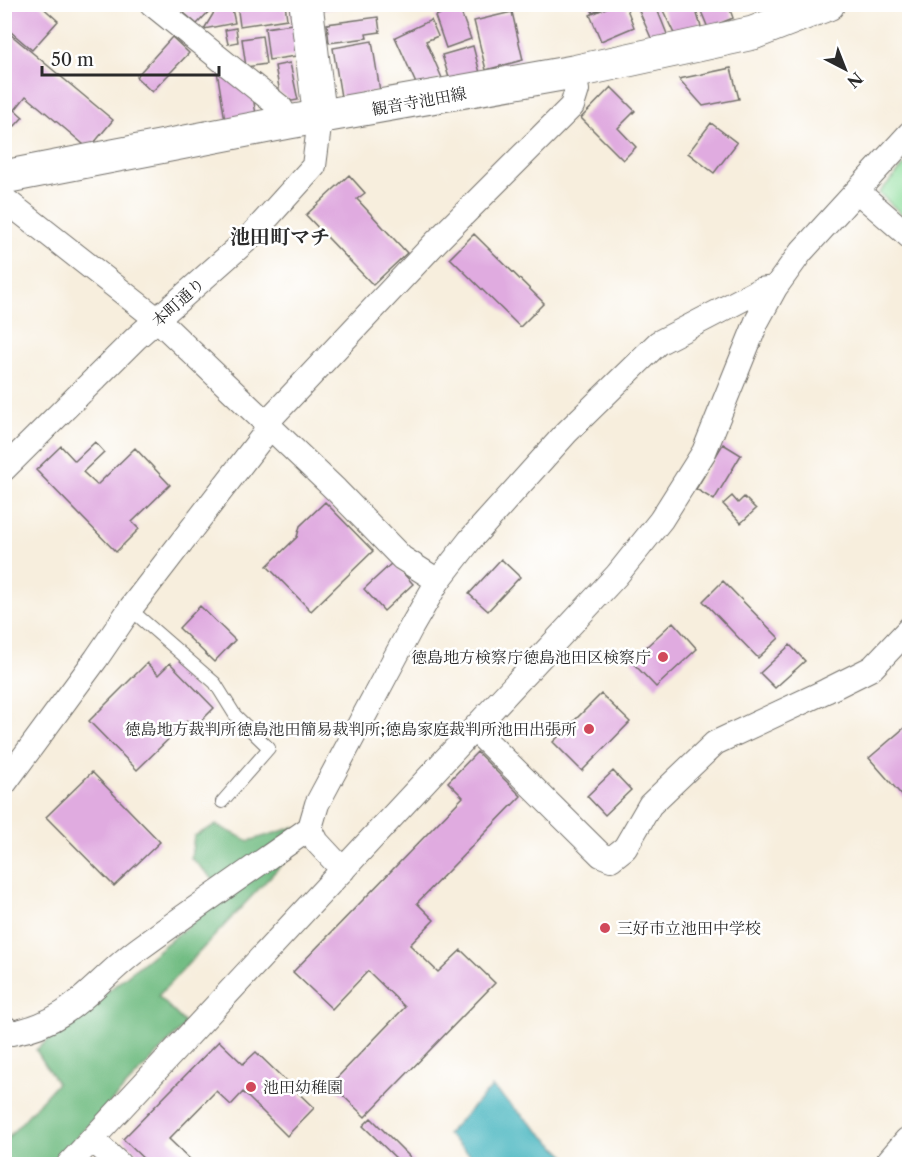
<svg xmlns="http://www.w3.org/2000/svg" width="914" height="1169" font-family="'Libre Caslon Text','Noto Serif JP',serif">
<style>
.green{fill:#8fde9d;stroke:#5d8464;stroke-width:1.5}
.forest{fill:#73bd84;stroke:#4f7458;stroke-width:1.5}
.water{fill:#46b5bf;stroke:#387075;stroke-width:1.5}
.building{fill:#e0abe0}
.lines{fill:none;stroke-linecap:round;stroke-linejoin:round}
.service-casing{stroke:#726f69;stroke-width:14}
.minor-casing{stroke:#726f69;stroke-width:26}
.secondary-casing{stroke:#726f69;stroke-width:35}
.primary-casing{stroke:#726f69;stroke-width:35}
.trunk-casing{stroke:#726f69;stroke-width:35}
.service{stroke:#fff;stroke-width:12}
.minor{stroke:#fff;stroke-width:24}
.secondary{stroke:#fff;stroke-width:33}
.primary{stroke:#fff;stroke-width:33}
.trunk{stroke:#fff;stroke-width:33}
.poi-dot{fill:#d1495b;stroke:#fff;stroke-width:2}
.labels{text-anchor:middle;dominant-baseline:central;stroke-width:5;stroke-linejoin:round;paint-order:stroke}
.street-label{font-size:16px;fill:#2b2b2b;stroke:#fff}
.poi-label{font-size:16px;fill:#2b2b2b;stroke:#fff;text-anchor:end}
.quarter-label{font-size:20px;font-weight:bold;fill:#2b2b2b;stroke:#fff}
</style>
<rect width="100%" height="100%" fill="#fff"/>
<filter id="ink" filterUnits="userSpaceOnUse"><feTurbulence type="fractalNoise" baseFrequency=".0167" numOctaves="2"/><feDisplacementMap in="SourceGraphic" scale="12" xChannelSelector="R" yChannelSelector="G"/><feConvolveMatrix kernelMatrix="1 2 1 2 8 2 1 2 1" color-interpolation-filters="sRGB"/></filter>
<filter id="wash" filterUnits="userSpaceOnUse"><feTurbulence type="fractalNoise" baseFrequency=".008" numOctaves="4" result="noise"/><feDisplacementMap in="SourceGraphic" scale="24" xChannelSelector="R" yChannelSelector="G"/><feGaussianBlur stdDeviation="1.35" result="paint"/><feColorMatrix in="noise" values="0 0 0 0 0 0 0 0 0 0 0 0 0 0 0 0 0 1.4 0 .05"/><feComposite in="paint" operator="in"/></filter>
<g filter="url(#wash)">
<rect width="100%" height="100%" fill="#f7eedd"/>
<path class="green" d="M909,160V221L879,193Z"/>
<path class="forest" d="M216,825L249,841L295,827L284,862L158,996L186,1024L51,1164H5V1141L57,1083L36,1050L200,916L214,880L191,858L194,836Z"/>
<path class="water" d="M492,1087L574,1164H480L447,1134Z"/>
<g id="blocks">
<path class="building" d="M4,4H39L58,21L32,50L4,26Z
M192,4H207L212,8L197,24L184,13Z
M219,4H231L235,23L204,29Z
M237,4H285L287,19L240,26Z
M289,4H319L296,56L269,60L265,28L292,24Z
M322,4H351V6L323,10Z
M589,4H608L593,13Z
M615,4H625L634,27L601,41L590,15Z
M636,4H655L667,34L652,40Z
M660,4H694L701,27L677,40Z
M698,4H728L733,18L708,28Z
M459,7L471,39L446,48L435,16Z
M512,12L523,60L486,70L474,21Z
M378,17L380,32L366,34L367,38L329,43L327,24Z
M431,20L438,36L426,41L442,78L418,88L395,37Z
M236,28L238,42L228,44L225,30Z
M4,29L113,120L89,149L26,96L15,110L23,117L15,126L4,117Z
M262,36L266,64L246,67L242,39Z
M172,37L189,53L152,92L136,77Z
M372,41L380,91L341,97L333,48Z
M473,46L480,73L450,81L442,55Z
M290,63L298,100L292,101L280,93L275,66Z
M731,68L739,99L703,106L679,79Z
M217,71L253,97L256,114L225,120Z
M611,87L635,111L618,128L636,147L623,160L581,118Z
M711,123L737,143L714,173L688,153Z
M349,175L365,193L357,199L407,253L373,285L306,215Z
M474,234L544,303L520,327L450,258Z
M95,442L104,452L83,472L97,485L135,448L170,485L132,522L139,529L116,552L36,470L61,446L75,461Z
M723,444L741,455L714,500L696,489Z
M732,496L738,503L744,497L756,509L741,523L723,504Z
M325,502L373,551L311,611L267,566L297,537L300,526Z
M501,559L520,577L488,611L469,594Z
M393,562L413,584L384,611L364,589Z
M723,581L779,638L758,658L703,601Z
M200,606L235,640L214,662L179,628Z
M673,622L697,649L656,687L631,661Z
M790,645L805,661L775,688L760,673Z
M147,663L158,675L170,663L214,708L194,728L187,721L137,770L89,721Z
M601,694L630,722L582,771L553,742Z
M910,723V794L905,799L869,758Z
M477,752L521,796L417,903L434,920L410,945L438,972L461,950L495,983L365,1117L331,1084L405,1007L368,971L332,1009L293,972L463,797L448,782Z
M613,771L631,790L605,815L587,796Z
M92,772L160,842L114,886L46,817Z
M219,1041L243,1064L256,1052L314,1108L287,1136L243,1092L231,1105L216,1091L169,1139L195,1164H149L123,1139Z
M371,1118L417,1164H402L363,1126Z"/>
</g>
</g>
<g filter="url(#ink)">
<use href="#blocks" fill-opacity="0" stroke="#726f69" stroke-width="1.5"/>
<g class="lines">
<g class="service-casing">
<path id="service" d="M130,609L215,683L235,715L269,748L222,802"/>
</g>
<g class="minor-casing">
<path id="minor" d="M152,4L280,107L289,122
M857,191L910,237
M4,199L158,320L336,490L402,558L438,581
M265,424L436,242L572,106L577,90L573,72
M4,469L136,338L248,239L314,166L320,119
M474,729L601,855L611,859L625,848L650,805L715,743L826,691L872,668L910,628
M4,784L96,659L130,609L270,427
M343,870L317,842L310,828L317,804L412,626L438,581L470,540L566,433L658,343L760,290L775,288
M4,1027L12,1033C74,1022 94,981 140,948C196,907 253,868 310,828
M92,1139L119,1164
M69,1164L617,575L661,520L704,452L757,321L775,288L801,252L910,133"/>
</g>
<g class="secondary-casing">
<path id="secondary" d="M306,4L320,119"/>
</g>
<g class="primary-casing">
<path id="primary" d="M4,177L289,122L573,72L753,33L828,4"/>
</g>
<g class="trunk-casing">
<path id="trunk" d="M892,1164L910,1143"/>
</g>
<use href="#service" class="service"/>
<use href="#minor" class="minor"/>
<use href="#secondary" class="secondary"/>
<use href="#primary" class="primary"/>
<use href="#trunk" class="trunk"/>
</g>
</g>
<g class="poi-dot">
<circle cx="663" cy="657" r="6"/>
<circle cx="589" cy="729" r="6"/>
<circle cx="605" cy="928" r="6"/>
<circle cx="251" cy="1087" r="6"/>
</g>
<g class="labels">
<g class="street-label">
<text transform="translate(419 101) rotate(-10)">観音寺池田線</text>
<text transform="translate(178 302) rotate(-42)">本町通り</text>
</g>
<g class="poi-label">
<text x="651" y="657">徳島地方検察庁徳島池田区検察庁</text>
<text x="577" y="729">徳島地方裁判所徳島池田簡易裁判所;徳島家庭裁判所池田出張所</text>
<text x="617" y="928" text-anchor="start">三好市立池田中学校</text>
<text x="263" y="1087" text-anchor="start">池田幼稚園</text>
</g>
<g class="quarter-label">
<text x="280" y="237">池田町マチ</text>
</g>
</g>
<rect width="914" height="1169" fill="none" stroke="#fff" stroke-width="24"/>
<g transform="translate(845 69) rotate(138)" stroke="#ffffff" stroke-width="4.5" paint-order="stroke">
<path d="M0-4.5L10 22L0 15L-10 22Z" fill="#2b2b2b"/>
<text y="-9" font-size="16" font-weight="bold" text-anchor="middle" fill="#2b2b2b">N</text>
</g>
<path d="M42 66v9h177v-9" fill="none" stroke="#2b2b2b" stroke-width="3"/>
<text x="51" y="66" font-size="18" fill="#2b2b2b" stroke="#ffffff" stroke-width="4.5" paint-order="stroke">50 m</text>
</svg>
